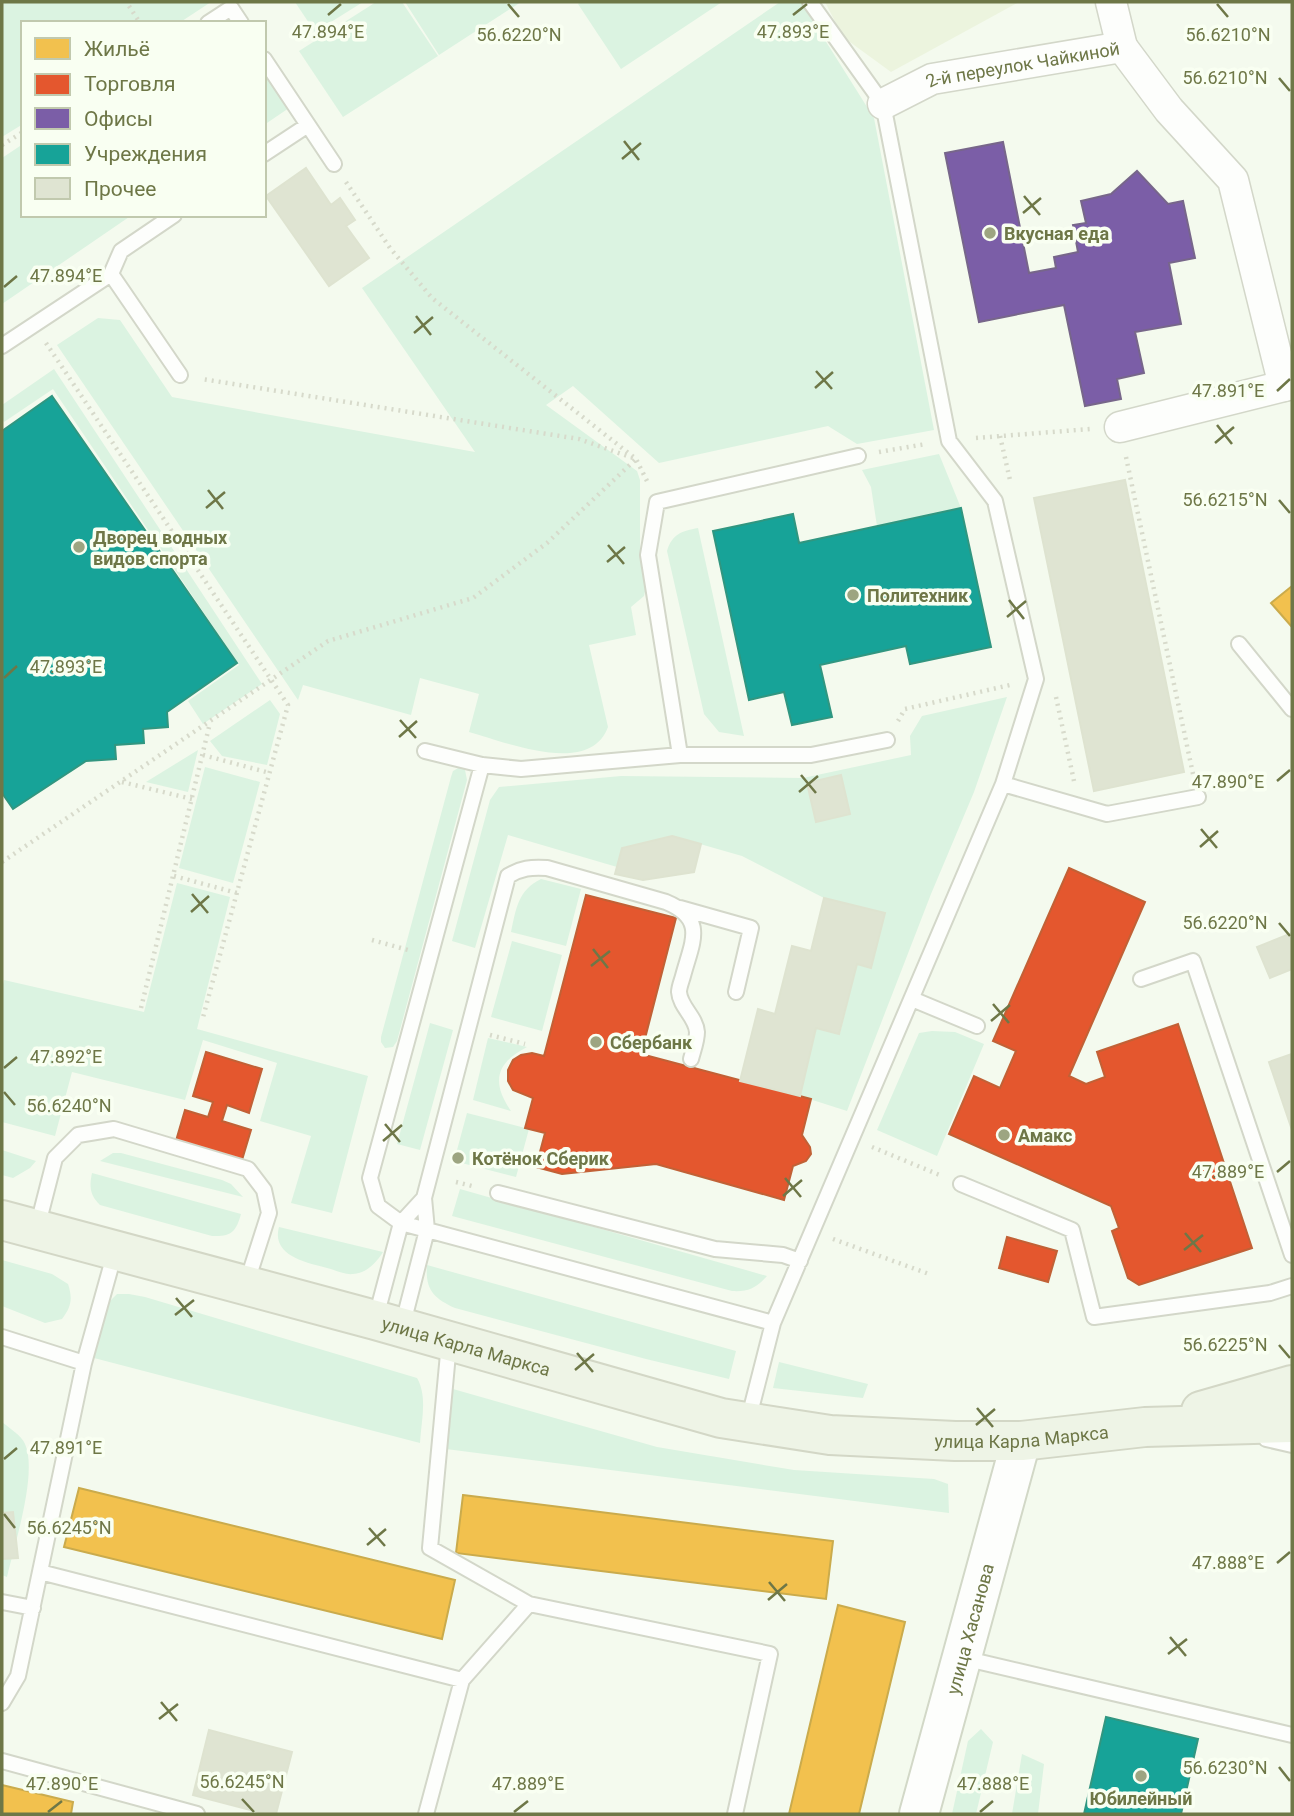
<svg xmlns="http://www.w3.org/2000/svg" width="1294" height="1816" font-family="Roboto,sans-serif">
<style>
.residential{fill:#ecf4de}
.green{fill:#dbf3e1}
.homes{fill:#f2c14e;stroke:#caab4c;stroke-width:2}
.shops{fill:#e4572e;stroke:#c16136;stroke-width:2}
.offices{fill:#7b5ea7;stroke:#77668a;stroke-width:2}
.public{fill:#17a398;stroke:#319680;stroke-width:2}
.building{fill:#dfe4d2;stroke:#dee3d0;stroke-width:2}
.lines{fill:none;stroke-linecap:round;stroke-linejoin:round}
.lane-casing{stroke:#d3d7c9;stroke-width:18}
.street-casing{stroke:#d3d7c9;stroke-width:33}
.secondary-casing{stroke:#d2d8c7;stroke-width:42}
.primary-casing{stroke:#d3d7c6;stroke-width:42}
.path{stroke:#d7dacb;stroke-width:4.5;stroke-dasharray:2 5;stroke-linecap:butt}
.lane{stroke:#fdfefc;stroke-width:14}
.street{stroke:#fdfefc;stroke-width:30}
.secondary{stroke:#fdfefc;stroke-width:38}
.primary{stroke:#eef4e6;stroke-width:38}
.ticks{fill:none;stroke:#6e7747;stroke-width:2.5}
.poi-dot{fill:#9da581;stroke:#f9fff2;stroke-width:2.5}
.labels{text-anchor:middle;dominant-baseline:central;stroke-width:7;stroke-linejoin:round;paint-order:stroke}
.street-label{font-size:18px;fill:#6e7747;stroke:#f9fff2}
.poi-label{font-size:18px;font-weight:bold;fill:#6e7747;stroke:#f9fff2;text-anchor:start}
.ticks-label{font-size:18px;text-anchor:middle;fill:#6e7747;stroke:#f9fff2;stroke-width:7;stroke-linejoin:round;paint-order:stroke}
</style>
<rect width="100%" height="100%" fill="#f4faee"/>
<path class="residential" d="M825,2H1019L891,72L843,37Z"/>
<path class="green" d="M2,2H211L179,23H23V124L2,137Z
M295,2H363L315,32Z
M376,2H402L438,56L343,117L299,51Z
M405,2H521L439,55Z
M581,2H722L621,69L578,4Z
M780,2H801L874,118L934,430L857,444L828,426L659,463L573,386L546,405L637,471L640,480V554L646,587L644,596L631,607L636,635L589,645L608,727C590,777 505,742 469,732L479,694L420,678L411,715L303,685L298,700L57,345L98,318L120,320L172,397L475,452L362,288Z
M264,70L289,108L264,125Z
M23,144V215H132L2,304V158Z
M54,369L262,684L203,724L188,701L239,665L53,389L4,422L2,418V405Z
M939,454L961,508L877,526L871,487L862,470Z
M698,528L744,736L719,732L704,714L667,551C672,534 682,531 698,528Z
M1007,697L974,792L931,894L847,1111L800,1096L816,1028L840,1033L857,964L871,968L885,913L824,898L742,856L672,836L617,867L508,835L475,948L452,941L490,800L499,787L621,776L803,778L911,755L910,736L922,716Z
M270,700L280,714L267,765L222,756L210,741Z
M198,750L188,792L146,782Z
M205,767L260,782L233,883L179,868Z
M460,767L465,770L467,780L397,1041L393,1047L385,1048L381,1042V1037L451,777L453,771Z
M541,879L581,889L566,946L511,932C516,909 518,890 541,879Z
M177,883L230,897L197,1029L368,1076L332,1213L291,1203L311,1136L260,1121L277,1063L203,1040L185,1100L72,1072L55,1136L2,1122V988L4,980L144,1012Z
M512,941L562,955L542,1031L491,1017Z
M430,1023L453,1030L420,1150L397,1144Z
M932,1031L955,1032L984,1044L937,1156L877,1130L919,1033Z
M488,1038L527,1047C496,1063 491,1082 511,1111L473,1100Z
M467,1113L529,1129L516,1177L454,1161Z
M2,1150L36,1161L30,1168L13,1178L2,1175Z
M113,1153H121L222,1180L231,1184L243,1197L100,1161Z
M92,1173L241,1214C236,1232 231,1237 212,1236L100,1205C90,1195 89,1187 92,1173Z
M460,1189L767,1276C756,1288 748,1292 732,1291L452,1216Z
M279,1227L383,1252C376,1263 367,1273 353,1274C345,1275 335,1270 327,1268C307,1263 271,1256 279,1227Z
M2,1260L52,1274L68,1284C73,1299 71,1307 62,1319L45,1323L2,1306Z
M427,1265L736,1351L729,1379L646,1359L455,1308C434,1298 425,1290 427,1265Z
M117,1294H129L145,1297L417,1378C428,1397 421,1422 420,1443L94,1358L109,1302Z
M779,1362L868,1384L863,1398L773,1388Z
M453,1389L657,1447L794,1470L934,1479L948,1484L949,1513L446,1449Z
M2,1422C9,1428 22,1436 25,1444C38,1473 14,1546 7,1577L2,1575Z
M981,1729L993,1742L976,1814H952L968,1741Z
M1022,1754L1044,1764L1038,1814H1012Z"/>
<path class="homes" d="M1292,586V627L1271,603Z
M79,1488L455,1580L442,1639L64,1547Z
M463,1495L833,1541L826,1599L456,1553Z
M838,1605L905,1622L859,1814H789Z
M2,1785L73,1802L71,1814H2Z"/>
<path class="shops" d="M1069,868L1145,902L1069,1076L1086,1084L1105,1077L1097,1052L1178,1024L1252,1248L1139,1285L1128,1278L1112,1231L1119,1228L1111,1206L949,1134L974,1076L1000,1088L1016,1051L993,1041Z
M586,895L676,918L641,1054L811,1099L802,1135L810,1147L811,1154L806,1161L793,1166L784,1200L656,1164L562,1174L536,1167L545,1133L525,1128L533,1098L513,1090L508,1081V1070L513,1060L521,1055L532,1053L544,1056Z
M206,1052L262,1069L249,1113L227,1105L222,1121L251,1130L239,1170L173,1151L185,1110L208,1117L213,1102L193,1096Z
M1007,1237L1057,1251L1048,1282L999,1268Z"/>
<path class="offices" d="M1003,142L1029,273L1056,268L1054,257L1078,252L1073,225L1086,223L1081,201L1111,194L1137,171L1168,204L1183,201L1195,258L1169,263L1181,324L1135,332L1144,373L1117,379L1121,399L1085,406L1064,305L979,322L945,153Z"/>
<path class="public" d="M52,396L237,663L167,712L168,727L143,729L144,743L115,745L116,759L86,761L13,809L2,793V431Z
M961,508L991,647L910,664L906,646L820,665L832,717L792,725L784,692L749,700L713,531L793,514L799,543Z
M1106,1717L1198,1739L1181,1814H1084Z"/>
<path class="building" d="M306,168L331,205L340,198L355,220L346,226L369,258L329,286L266,196Z
M1125,480L1184,772L1094,791L1034,498Z
M841,775L850,814L816,822L807,783Z
M672,836L701,844L694,872L643,880L615,874L622,848Z
M824,898L885,913L871,968L857,964L839,1034L816,1028L800,1096L740,1081L758,1009L775,1014L792,946L811,951Z
M1292,933V969L1270,978L1257,947Z
M1292,1054V1130L1269,1062Z
M13,1512L18,1558L2,1559V1513Z
M209,1730L292,1752L276,1814H266L193,1795Z"/>
<g class="lines">
<g class="lane-casing">
<path id="lane" d="M208,23L231,8L241,23
M264,59L334,164
M264,154L308,125
M111,274L180,375
M2,346L111,274L121,251L174,215
M1239,644L1292,709
M425,751L482,765L521,769L680,755H811L887,740
M680,755L648,555L657,502L858,456
M482,765L370,1178L378,1206L401,1223L773,1323
M1003,784L1107,814L1198,797
M680,908L751,928L736,992
M1141,979L1193,961L1292,1255
M912,999L977,1026
M961,1184L1072,1230L1094,1317L1270,1293L1292,1286
M498,1193L715,1249L783,1255L800,1261
M424,1198L508,876C521,868 531,867 547,868L666,902C707,919 692,942 683,976C682,980 679,987 679,992C680,1007 696,1017 697,1032C697,1041 693,1051 691,1059
M37,1228L55,1158L78,1135L114,1129L248,1169L264,1190L269,1213L246,1285
M376,1317L401,1223L424,1198L427,1230L402,1327
M2,1337L84,1363
M748,1421L773,1323L1003,784L1036,679L995,501L949,441L883,104L810,2
M1266,1439L1292,1445
M40,1572L462,1680
M2,1602L33,1608
M529,1604L770,1654L735,1814
M963,1658L1292,1735
M2,1703L18,1676L84,1363L115,1252
M2,1761L197,1814
M426,1814L462,1680L529,1604L430,1548L449,1343"/>
</g>
<g class="street-casing">
<g id="street">
<path d="M1122,47L1169,110L1233,180L1284,386"/>
<path id="s1" d="M883,104L932,79L1122,47L1111,2"/>
<path d="M1120,427L1292,384"/>
</g>
</g>
<g class="secondary-casing">
<g id="secondary">
<path id="s2" d="M919,1814L1021,1441"/>
</g>
</g>
<g class="primary-casing">
<g id="primary">
<path id="s3" d="M2,1220L375,1320L721,1418L830,1435L955,1441H1021L1145,1427L1292,1423"/>
<path d="M1201,1411L1292,1385"/>
</g>
</g>
<path class="path" d="M129,6L140,23
M2,145L23,132
M346,182L390,248L432,298L636,459L647,481
M46,343L288,705L202,1021
M1000,436L1010,480
M976,438L1090,429
M879,452L926,444
M1126,457L1193,774
M1056,697L1074,781
M898,721L905,709L1010,685
M203,755L270,773
M122,782L192,799
M2,862L328,641L473,598L547,543L636,459L579,439L202,379
M174,876L237,893
M372,940L408,950
M141,1008L210,723
M490,1035L525,1044
M872,1147L942,1176
M456,1182L476,1187
M833,1239L929,1274"/>
<use href="#lane" class="lane"/>
<use href="#street" class="street"/>
<use href="#secondary" class="secondary"/>
<use href="#primary" class="primary"/>
</g>
<path class="ticks" d="M508,4L519,17M1217,4L1228,17M328,15L341,4M793,15L807,4M1279,78L1290,91M624,141L639,160M622,159L641,143M1024,196L1040,215M1023,213L1041,198M4,287L17,276M416,316L431,335M414,333L433,317M816,371L832,389M815,388L833,372M1277,391L1290,379M1217,425L1232,444M1215,443L1234,427M208,490L223,509M1279,500L1290,513M206,508L225,492M608,545L624,564M607,562L625,547M1009,600L1024,619M1007,617L1026,601M4,678L17,666M400,720L416,738M399,737L417,721M801,775L816,793M1277,781L1290,770M799,792L818,776M1201,829L1217,848M1200,847L1218,831M192,894L208,913M191,912L209,896M1279,923L1290,936M593,949L608,968M591,966L610,951M993,1004L1009,1023M991,1021L1010,1005M4,1068L17,1057M4,1092L15,1105M385,1124L400,1142M383,1141L402,1125M1277,1172L1290,1161M785,1178L801,1197M783,1196L802,1180M1185,1233L1201,1252M1184,1250L1203,1235M176,1298L192,1317M175,1315L194,1300M1279,1345L1290,1358M577,1353L593,1372M575,1370L594,1354M977,1408L993,1427M976,1425L995,1409M4,1459L17,1448M4,1514L15,1528M369,1528L385,1546M367,1545L386,1529M1277,1563L1290,1552M769,1582L785,1601M768,1600L787,1584M1170,1637L1186,1656M1168,1654L1187,1639M161,1702L177,1721M159,1719L178,1704M1279,1767L1290,1781M242,1799L254,1812M48,1812L62,1801M514,1812L528,1801M980,1812L993,1801"/>
<g class="poi-dot">
<circle cx="990" cy="233" r="7"/>
<circle cx="79" cy="547" r="7"/>
<circle cx="853" cy="595" r="7"/>
<circle cx="596" cy="1042" r="7"/>
<circle cx="1004" cy="1135" r="7"/>
<circle cx="458" cy="1158" r="7"/>
<circle cx="1141" cy="1776" r="7"/>
</g>
<g class="labels">
<g class="street-label">
<text stroke="none"><textPath href="#s1" startOffset="147">2-й переулок Чайкиной</textPath></text>
<text stroke="none"><textPath href="#s3" startOffset="481">улица Карла Маркса</textPath></text>
<text stroke="none"><textPath href="#s3" startOffset="1048">улица Карла Маркса</textPath></text>
<text stroke="none"><textPath href="#s2" startOffset="192">улица Хасанова</textPath></text>
</g>
<g class="poi-label">
<text x="1004" y="233">Вкусная еда</text>
<text x="93" y="537">Дворец водных<tspan x="93" dy="21">видов спорта</tspan></text>
<text x="867" y="595">Политехник</text>
<text x="610" y="1042">Сбербанк</text>
<text x="1018" y="1135">Амакс</text>
<text x="472" y="1158">Котёнок Сберик</text>
<text x="1141" y="1798" text-anchor="middle">Юбилейный</text>
</g>
</g>
<g class="ticks-label">
<text x="328" y="38">47.894°E</text>
<text x="793" y="38">47.893°E</text>
<text x="519" y="41">56.6220°N</text>
<text x="1228" y="41">56.6210°N</text>
<text x="1225" y="84">56.6210°N</text>
<text x="66" y="282">47.894°E</text>
<text x="1228" y="397">47.891°E</text>
<text x="1225" y="506">56.6215°N</text>
<text x="66" y="673">47.893°E</text>
<text x="1228" y="788">47.890°E</text>
<text x="1225" y="929">56.6220°N</text>
<text x="66" y="1063">47.892°E</text>
<text x="69" y="1112">56.6240°N</text>
<text x="1228" y="1178">47.889°E</text>
<text x="1225" y="1351">56.6225°N</text>
<text x="66" y="1454">47.891°E</text>
<text x="69" y="1534">56.6245°N</text>
<text x="1228" y="1569">47.888°E</text>
<text x="1225" y="1774">56.6230°N</text>
<text x="242" y="1788">56.6245°N</text>
<text x="62" y="1790">47.890°E</text>
<text x="528" y="1790">47.889°E</text>
<text x="993" y="1790">47.888°E</text>
</g>
<rect width="1294" height="1816" fill="none" stroke="#6e7747" stroke-width="7"/>
<rect x="21" y="21" width="245" height="196" fill="#f9fff2" stroke="#c1c9ae" stroke-width="2"/>
<rect x="35" y="38" width="35" height="21" fill="#f2c14e" stroke="#c1c9ae" stroke-width="2"/>
<text x="84" y="56" font-size="21" fill="#6e7747">Жильё</text>
<rect x="35" y="74" width="35" height="21" fill="#e4572e" stroke="#c1c9ae" stroke-width="2"/>
<text x="84" y="91" font-size="21" fill="#6e7747">Торговля</text>
<rect x="35" y="108" width="35" height="21" fill="#7b5ea7" stroke="#c1c9ae" stroke-width="2"/>
<text x="84" y="126" font-size="21" fill="#6e7747">Офисы</text>
<rect x="35" y="144" width="35" height="21" fill="#17a398" stroke="#c1c9ae" stroke-width="2"/>
<text x="84" y="161" font-size="21" fill="#6e7747">Учреждения</text>
<rect x="35" y="178" width="35" height="21" fill="#dfe4d2" stroke="#c1c9ae" stroke-width="2"/>
<text x="84" y="196" font-size="21" fill="#6e7747">Прочее</text>
</svg>
